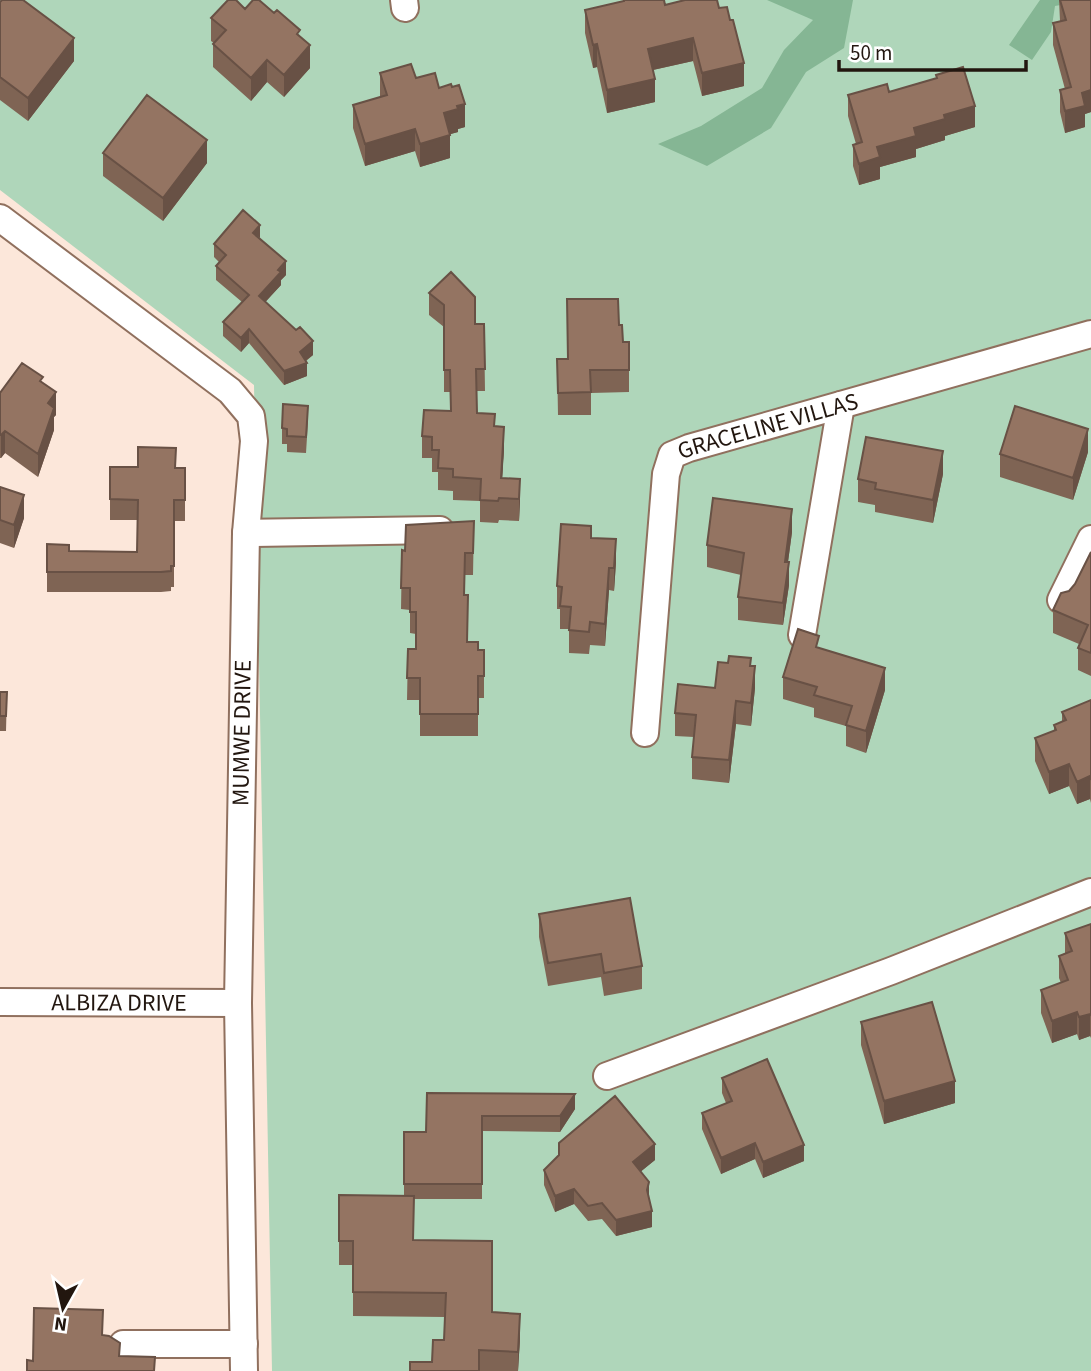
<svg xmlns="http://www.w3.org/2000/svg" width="1091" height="1371" font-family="'Source Sans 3',sans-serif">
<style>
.green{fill:#afd6ba}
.forest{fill:#85b694}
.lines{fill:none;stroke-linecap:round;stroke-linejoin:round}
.minor-casing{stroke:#90705e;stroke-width:30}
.minor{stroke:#fff;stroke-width:26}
.wall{fill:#7f6454}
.shaded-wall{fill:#685145}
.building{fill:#947462;stroke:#685145;stroke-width:2}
.labels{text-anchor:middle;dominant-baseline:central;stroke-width:6;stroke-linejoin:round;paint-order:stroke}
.street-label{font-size:24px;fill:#22160f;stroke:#fff}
</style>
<rect width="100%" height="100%" fill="#fce7da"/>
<path class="green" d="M0,0H1091V1371H272L254,385L0,190Z"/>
<path class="forest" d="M767,0H853L844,48L806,72L771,128L707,166L658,144L701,126L762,88L784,50L813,20Z
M1040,0H1088L1055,6L1051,32L1032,60L1009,45Z"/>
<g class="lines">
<g class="minor-casing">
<g id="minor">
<path d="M404,0L405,8"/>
<path d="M0,218L230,391L251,416L254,441L246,533L238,1003L244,1371"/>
<path d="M246,533L440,530"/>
<path d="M1061,600L1091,539"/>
<path d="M802,635L841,405"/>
<path id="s1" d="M645,733L666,474L672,455L689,448L1091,334"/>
<path id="s2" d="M0,1002L238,1003"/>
<path d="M607,1076L891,971L1091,892"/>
<path d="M123,1344H244"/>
</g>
</g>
<use href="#minor" class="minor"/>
</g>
<path class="wall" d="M623,0H664L665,5L719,8L744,86L702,96L693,61L653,70L655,102L607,113L597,67L593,68L585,33V10L623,2Z
M1059,0H1091V112L1085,114V127L1065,133L1060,112V90L1065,89L1053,45V23L1060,21Z
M0,2L74,61L28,121L0,100Z
M245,9L300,36L310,68L284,97L267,82L251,101L213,67V44L214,43L211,41V18Z
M380,73L416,78L439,88L465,127L458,129V132L450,134V158L420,167L415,151L365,166L353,128V105L380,97Z
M936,75L975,127L945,136V140L916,149V157L880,167V179L859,185L853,166V145L856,144L848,116V95L889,92L936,78Z
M103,153L207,163L163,221L103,176Z
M260,239L286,275L281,280V285L265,302L313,355L306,361L307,376L284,385L249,343L241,352L223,336V322L242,302L216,280V266L219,262L214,257V244Z
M429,293L475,324H484L485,391H476L477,413L495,426L504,449L502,478L520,501L519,521L499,520L498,523L480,522V501L453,500V491L438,490V472H432V458H422V436L451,411L450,392H444V327L429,315Z
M619,325L623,342H629V392L591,393V415H558L557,359H567Z
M43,383L56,415L54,417V430L38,477L5,453L1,458H0V393Z
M308,421L306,453L287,452V444H282V428Z
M1088,452L1073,500L1000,477V454Z
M110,467L185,468V521H174V587H171V591L161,592H47V544L69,551L137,552V520H110Z
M943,474L933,523L875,512V505L858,502V479Z
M0,487L24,518L14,548L0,543Z
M474,521L473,575H465L464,595L467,642L478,650H484V698H478V736H420V700H407L408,649H416V634L410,633V610L401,609L402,550L405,551Z
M792,532L788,562L789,585L783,625L738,620V597L741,575L707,567V545Z
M591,538L616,562L614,591L609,590L605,646L590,645L589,654L569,653V629H560V609H557V586Z
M1091,552V676L1078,670V648L1079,644L1053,633V610L1075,584Z
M819,648L885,690L866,753L846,746V726L814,717V708L783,699V677Z
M751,666L755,688L751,726L736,724L729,783L692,779V757L694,737L675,736V713Z
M0,692H7L6,731H0Z
M1091,700V803L1090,799L1077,804L1069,786L1049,794L1035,761V738L1054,731V725L1062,722V712Z
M539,914L642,966V989L604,996L601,977L548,986L539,937Z
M1091,924V1038L1090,1036L1079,1040L1077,1034L1052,1043L1041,1013V990L1061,983L1059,978V956L1065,953V933Z
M861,1022L955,1103L884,1124L861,1045Z
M722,1078L804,1161L763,1178L755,1159L721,1174L702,1129V1113L726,1103L722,1093Z
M427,1093L575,1109L560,1132L482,1131V1199H414L413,1240L520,1338L518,1371H410L432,1362L444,1340L445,1317L353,1316V1265H339V1195L404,1196V1132H426Z
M655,1160L641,1171L649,1197L652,1227L616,1236L602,1219L588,1221L574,1204L555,1212L544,1185V1170Z"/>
<path class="shaded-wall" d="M74,38V61L28,121V98Z
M693,38V61L648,71V49Z
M597,44V67L593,68V45Z
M310,45V68L284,97V75Z
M267,60V82L251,101V78Z
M744,63V86L702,96V73Z
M655,79V102L607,113V90Z
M1091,90V112L1085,114V127L1065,133V111L1082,93Z
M465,104V127L458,129V132L444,136V113L457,106Z
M975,106V127L945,136V140L916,149V157L880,167V179L859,185V164L877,147L914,128L944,115Z
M415,129V151L365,166V144Z
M450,135V158L420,167V144Z
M207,140V163L163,221V198Z
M260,225V238L253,233Z
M286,261V275L281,280V285L259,309V296Z
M249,329V343L241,352V338Z
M313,341V355L300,365L307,363V376L284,385V371L300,352Z
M56,392V415L54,417V430L38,477V454L48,403Z
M504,427V449L501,500V478Z
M1088,429V452L1073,500V478Z
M5,431V453L1,458V435Z
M943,451V474L933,523V500Z
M520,479V501L519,521V499Z
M24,495V518L14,548V525Z
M792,509V532L785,584V562Z
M616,539V562L614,591V568Z
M789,562V585L783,625V603Z
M609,568V590L605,646V624Z
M755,666V688L751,726V703Z
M885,668V690L866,753V731Z
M736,701V724L729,783V760Z
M1069,764V786L1049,794V772Z
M1090,776V799L1077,804V782Z
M1077,1012V1034L1052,1043V1021Z
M1090,1014V1036L1079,1040V1017Z
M955,1081V1103L884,1124V1101Z
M575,1094V1109L560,1132V1116Z
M755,1143V1159L721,1174V1158Z
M655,1144V1160L633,1178V1162Z
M804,1145V1161L763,1178V1162Z
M649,1182V1197L647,1205V1190Z
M574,1189V1204L555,1212V1196Z
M652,1211V1227L616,1236V1220Z
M520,1314V1338L518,1371V1352Z"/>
<path class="building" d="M2,0H23L74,38L28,98L0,77V2Z
M228,0H236L245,9L253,0H259L274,13L277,10L300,30L297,34L310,45L284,75L267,60L251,78L213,44L226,30L211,18Z
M624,0H664L665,5L685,0H717L719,8L727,7L730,20H733L744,63L702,73L693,38L648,49L655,79L607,90L597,44L593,45L585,10L624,1Z
M1060,0H1091V90L1082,93L1085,106L1065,111L1060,90L1071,87L1053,23L1066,20Z
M411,64L416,78L435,73L439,88L451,84L452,87L459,85L465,104L457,106L458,109L444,113L450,135L420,144L415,129L365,144L353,105L387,95L380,73Z
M963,67L975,106L944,115L945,119L914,128L916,136L877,147L880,157L859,164L853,145L862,142L848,95L887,84L889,92L937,78L936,75Z
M147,95L207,140L163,198L103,153Z
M243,210L260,225L253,233L286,261L278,270L281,272L259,296L296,330L300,327L313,341L300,352L307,363L284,371L249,329L241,338L223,322L249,295L216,266L226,255L214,244Z
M451,272L475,297V324H484L485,369H476L477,413L495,414L494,426L504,427L501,478L520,479L519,499L499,498L498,501L480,500L481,479L453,477V469L438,468L439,450H432V437L422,436L424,410L451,411L450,370H444V305L429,293Z
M567,299H618L619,325H622L623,342H629V370H590L591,392L558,393L557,359H568Z
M22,363L43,377L40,381L56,392L48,403L54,408L38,454L5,431L1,435H0V393Z
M283,404L308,406L306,437L287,436V429L282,428Z
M1015,406L1088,429L1073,478L1000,454Z
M866,437L943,451L933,500L875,489L876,483L858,479Z
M138,447L176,448L175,468H185V500H174V566H171V571L161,572H47V544L69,545V551L137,552L138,500L110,499V467H138Z
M0,487L24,495L14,525L0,520Z
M713,498L792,509L785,562H789L783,603L738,597L744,553L707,545Z
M474,521L473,553H465L464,595H468L467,642H478V650H484V676H478V714H420V678H407L408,649H416V612H410V588H401L402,550L405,551L406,525Z
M561,524L591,526V538L616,539L614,568H609L605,624L590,622L589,632L569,630L571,607L560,606L562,587L557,586Z
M1091,552V653L1078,648L1088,625L1053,610L1061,593L1069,591L1075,584Z
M798,629L819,636L816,647L885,668L866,731L846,725L852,706L814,695L817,687L783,677Z
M729,656L751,658L750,666H755L751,703L736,701L729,760L692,757L696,715L675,713L678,684L715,688L718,662L728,663Z
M0,692H7L6,716H0Z
M1091,700V780L1090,776L1077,782L1069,764L1049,772L1035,738L1056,730L1054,725L1066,720L1062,712Z
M630,898L642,966L604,973L601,954L548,963L539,914Z
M1091,924V1015L1090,1014L1079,1017L1077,1012L1052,1021L1041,990L1068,980L1059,956L1072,951L1065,933Z
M932,1002L955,1081L884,1101L861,1022Z
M767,1059L804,1145L763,1162L755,1143L721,1158L702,1113L732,1101L722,1078Z
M427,1093L575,1094L560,1116H482V1184H404V1132H426Z
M615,1096L655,1144L633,1162L649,1182L647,1190L652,1211L616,1220L602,1203L588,1206L574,1189L555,1196L544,1170L559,1155V1143Z
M339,1195L414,1196L413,1240L492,1241V1312L520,1314L518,1352L479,1350V1371H410V1362H432L433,1340H444L446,1293L353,1292V1241H339Z
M34,1308L103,1310L102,1335L109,1336L120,1343L119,1356L155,1357L154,1371H27V1360L33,1361Z"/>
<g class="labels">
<g class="street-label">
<text stroke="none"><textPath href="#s1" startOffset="380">GRACELINE VILLAS</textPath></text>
<text transform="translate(242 733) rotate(-89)">MUMWE DRIVE</text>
<text stroke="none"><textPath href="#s2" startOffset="119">ALBIZA DRIVE</textPath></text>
</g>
</g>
<g transform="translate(63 1308) rotate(188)" stroke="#ffffff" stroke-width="5" paint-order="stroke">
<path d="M0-5L12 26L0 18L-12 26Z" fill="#22160f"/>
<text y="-10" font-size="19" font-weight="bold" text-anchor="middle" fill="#22160f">N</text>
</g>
<path d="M839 60v10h187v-10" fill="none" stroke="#22160f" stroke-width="3.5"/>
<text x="850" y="60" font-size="21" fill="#22160f" stroke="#ffffff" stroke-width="5" paint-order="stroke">50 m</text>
</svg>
